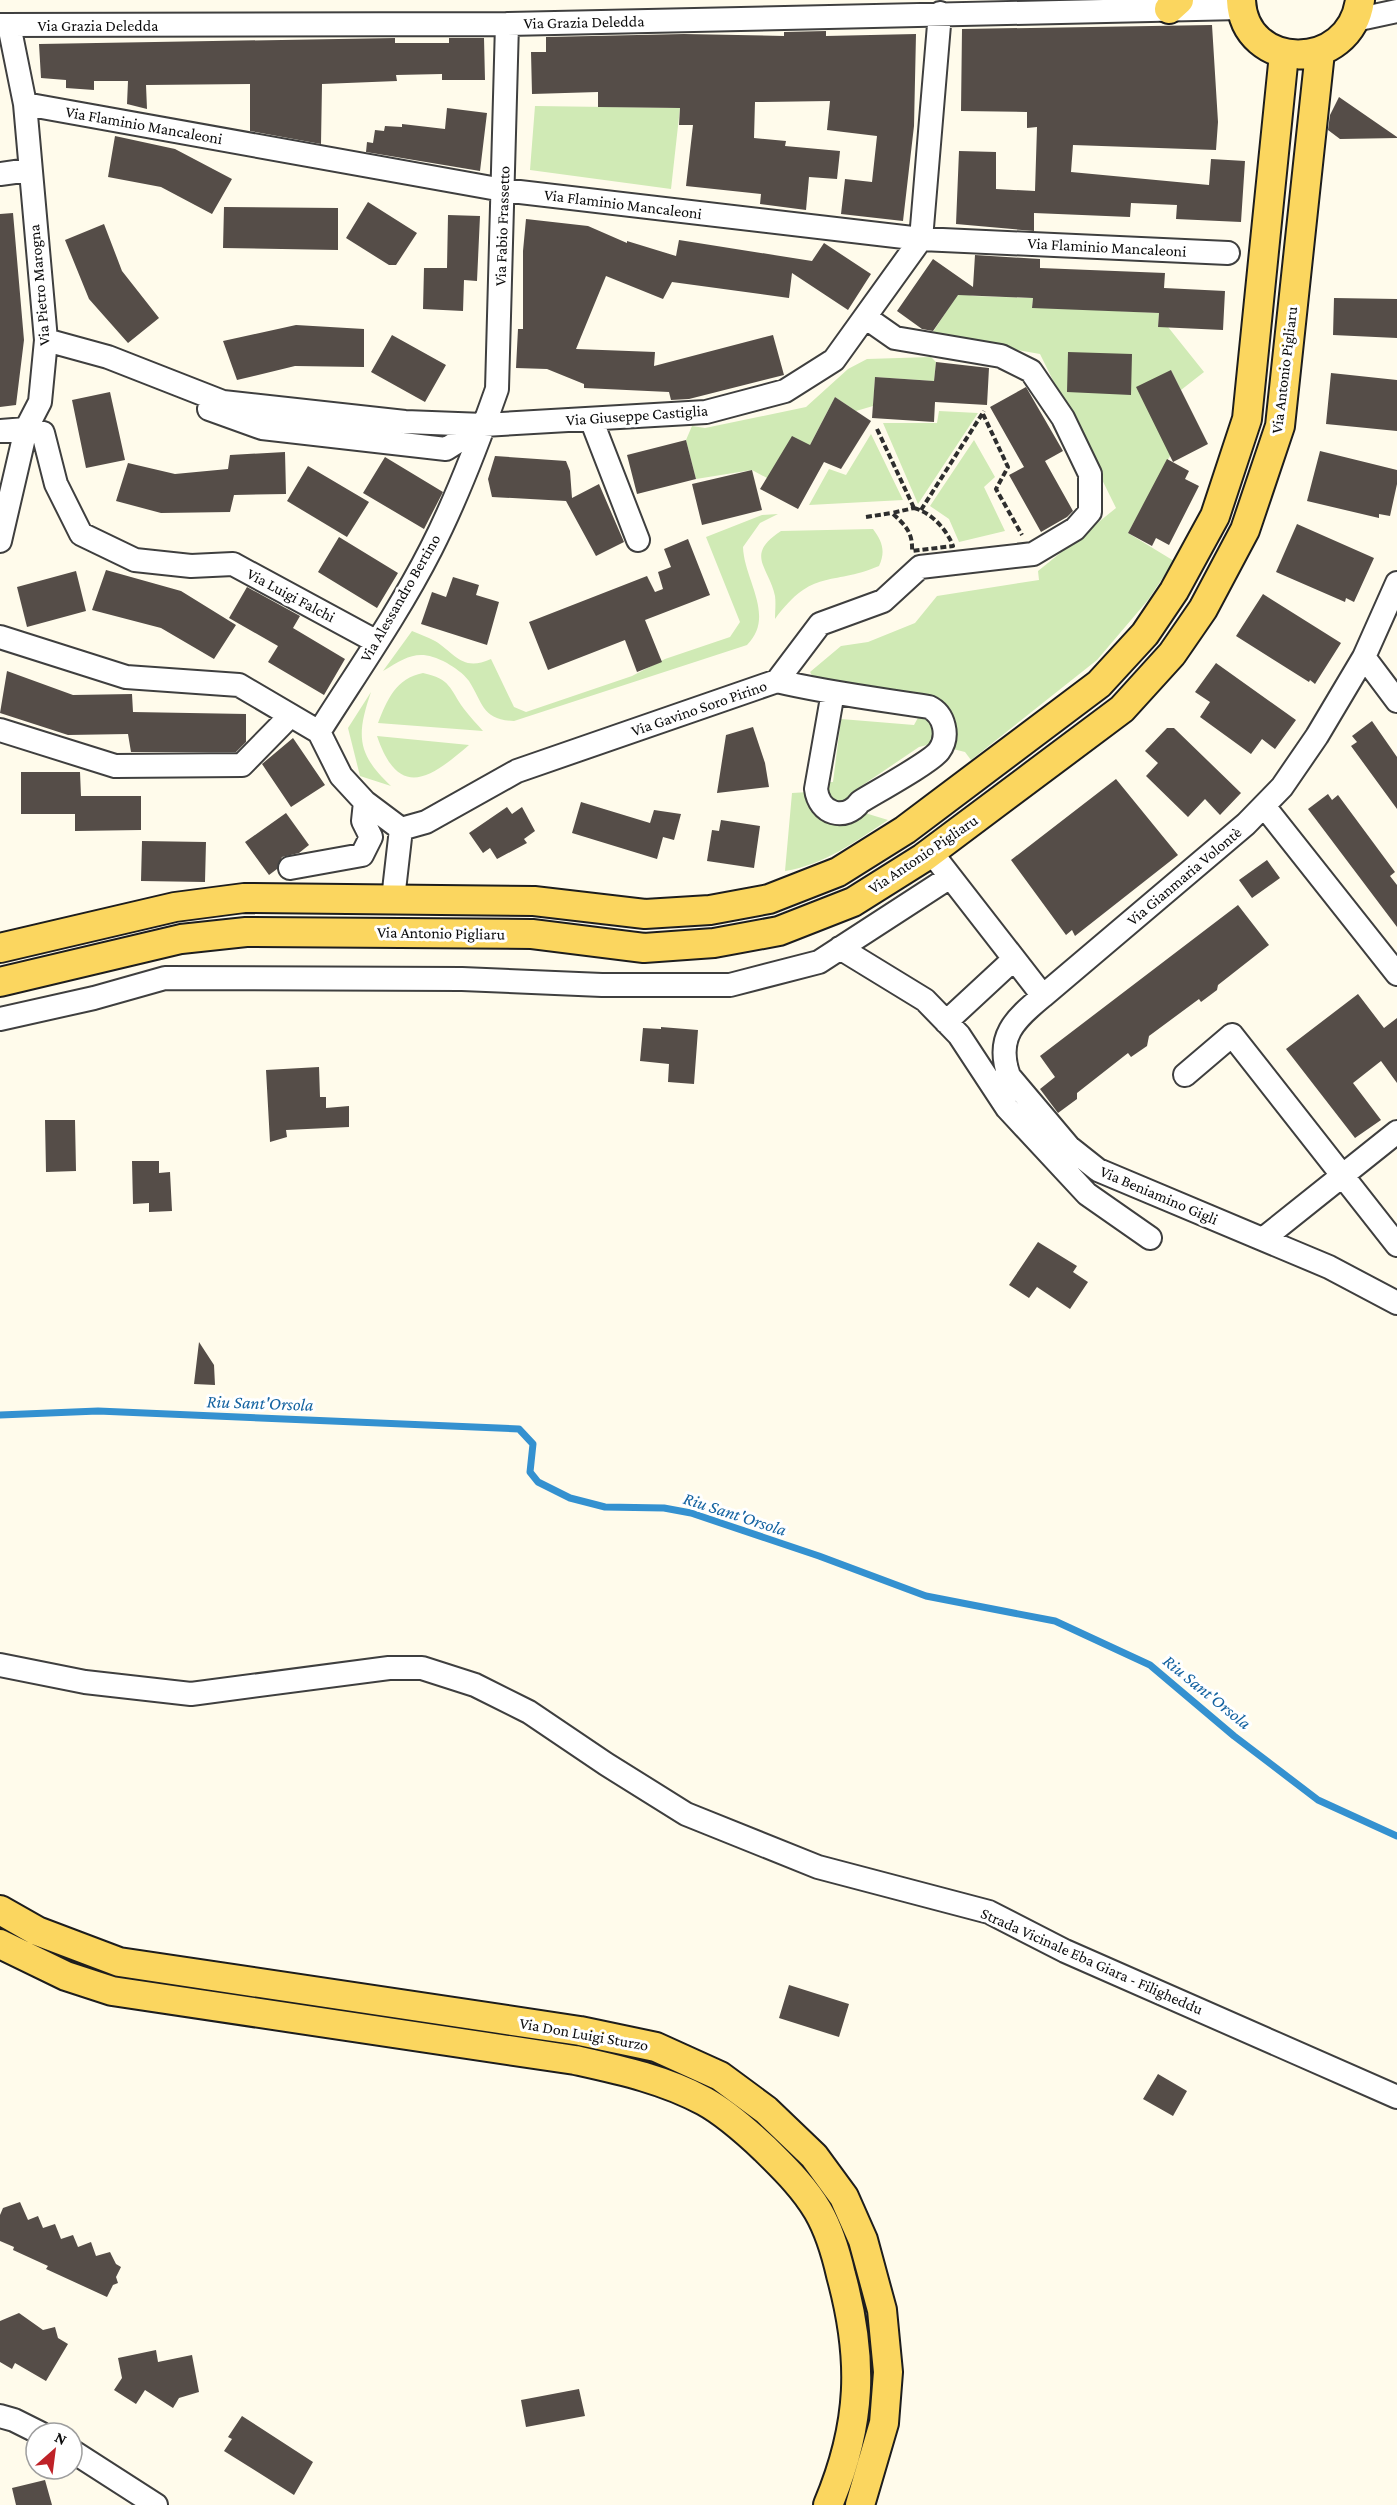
<svg xmlns="http://www.w3.org/2000/svg" width="1397" height="2505" font-family="'Crimson Pro',serif">
<style>
.green{fill:#d0eab5}
.lines{fill:none;stroke-linecap:round;stroke-linejoin:round}
.stream{stroke:#3491d0;stroke-width:7}
.building{fill:#554d48}
.minor-casing{stroke:#3f3f3f;stroke-width:26}
.major-casing{stroke:#1d1d1d;stroke-width:32}
.path{stroke:#2e2e2e;stroke-width:4;stroke-dasharray:6 3;stroke-linecap:butt}
.minor{stroke:#fff;stroke-width:22}
.major{stroke:#fbd65f;stroke-width:28}
.labels{text-anchor:middle;dominant-baseline:central;stroke-width:6;stroke-linejoin:round;paint-order:stroke}
.street-label{font-size:16px;fill:#0c0c0c;stroke:#fff}
.water-label{font-size:18px;font-style:italic;fill:#1362a0;stroke:#fff}
</style>
<rect width="100%" height="100%" fill="#fffbeb"/>
<path class="green" d="M535,106L680,108L671,189L530,170Z
M959,292L973,296L1033,298L1032,307L1159,313L1158,327H1168L1204,372L1181,390L1171,370L1170,456L1128,533L1174,561L1148,600L1097,660L971,760L965,752L953,749C955,723 953,706 928,695L814,679L810,672L841,646L868,642L915,623L937,596L1039,580L1038,571L1116,508L1040,354L931,335Z
M931,357L936,362L934,381L875,377L873,406L856,411L835,397L810,445L767,478L752,470L696,479L686,440L692,426L705,428L806,407L848,369L867,359Z
M939,411L978,413L918,504L883,423H937Z
M871,434L903,500L809,505L829,469L846,475Z
M974,440L995,477L984,487L1005,531L959,542L949,519L930,506Z
M778,514L760,523L743,547C744,580 776,616 747,645L514,721C482,720 483,703 469,681C463,673 455,668 447,663C419,648 408,656 383,671L412,631C419,634 428,637 435,641C456,654 462,672 491,659L514,707L526,712L632,676L665,659L730,637L740,622L706,537L762,515Z
M873,529C882,541 886,551 879,566C829,587 814,567 775,619C775,612 776,603 775,596C769,567 744,555 781,531Z
M423,673C451,679 449,688 464,709C470,717 477,724 483,731L378,723C387,700 396,678 423,673Z
M371,692C356,736 357,754 391,786L360,776L348,728Z
M928,713L937,729L931,744L919,747L851,793L847,805L830,804L825,782H833L841,719L914,725L920,714Z
M377,736L469,745C431,778 399,801 377,736Z
M809,792L854,820L865,813L888,820C856,841 824,865 785,871L792,793Z"/>
<g class="lines">
<path class="stream" d="M0,1415L98,1411L519,1429L533,1444L530,1472L538,1482L570,1498L605,1507L664,1508L691,1513L819,1556L926,1596L1055,1621L1150,1665L1234,1736L1318,1800L1397,1836"/>
</g>
<path class="building" d="M1212,25L1218,122L1216,150L1073,145L1071,172L1209,185L1211,159L1245,161L1241,222L1176,219L1177,205L1131,203L1130,217L1034,213V231L956,224L959,151L996,152V189L1035,191L1037,127L1027,128V112L961,111L962,29Z
M826,31V36L916,34L914,126L903,221L841,214L845,179L872,182L877,136L827,130L830,101L755,102L754,138L786,141L785,146L840,151L837,179L809,177L806,210L760,204L761,194L686,186L693,125H679L680,108L598,107V92L532,94L531,52H546V37L684,34L784,36V32Z
M395,38V43H449V38H484L485,80H442V74L396,75L397,81L322,84L321,144L250,131V84L146,85L147,109L127,104L128,81H94V90L66,88V80L41,78L39,44Z
M1339,97L1397,137V138L1340,139L1328,130L1330,115Z
M447,108L487,113L480,171L366,152L367,142L373,143L375,130L384,131L385,126L402,127V124L445,129Z
M115,136L175,149L232,179L212,214L161,187L108,177Z
M368,202L417,233L396,265H389L346,238Z
M224,207L338,208V250L223,248Z
M13,213L24,340L16,405L0,407V214Z
M448,215L480,216L477,281L464,280L463,311L423,309L424,268H447Z
M526,219L588,226L627,243V241L676,256L679,240L812,261L824,243L871,274L848,310L792,273L789,298L672,282L663,299L606,276L576,349L655,352L654,366L773,335L784,375L689,399L671,400L669,392L584,388V384L547,369L516,368L518,329H523V251Z
M104,224L122,271L159,318L128,343L89,299L65,240Z
M975,255L1040,259V268L1165,273L1164,288L1225,291L1223,330L1158,327L1159,313L1032,308L1033,298L958,295L933,331L922,329L897,311L933,259L973,287Z
M1334,298L1397,299V338L1333,335Z
M296,325L364,329V367L295,366L237,380L223,341Z
M392,335L446,365L425,402L371,372Z
M1068,352L1132,354L1131,395L1067,392Z
M936,362L989,368L987,405L935,402L934,422L872,418L875,377L934,381Z
M1171,370L1208,444L1173,462L1136,387Z
M1331,373L1397,380V431L1326,424Z
M1026,387L1063,451L1045,461L1073,511L1067,517L1041,532L1009,475L1024,467L990,407Z
M110,392L125,460L86,468L72,400Z
M835,397L871,421L841,469L824,462L798,509L760,489L792,436L810,445Z
M686,440L696,479L637,494L627,455Z
M1320,451L1397,470V484L1390,516L1379,514V518L1307,501Z
M285,452L286,494L234,495L230,512L161,513L116,501L128,463L175,474L228,469L230,455Z
M495,456L566,461L570,471L572,498L599,484L624,542L596,556L566,501L492,497L488,479Z
M385,457L443,492L424,529L363,493Z
M1167,459L1189,471L1185,479L1199,486L1169,545L1156,538L1152,546L1128,533Z
M308,466L369,502L347,537L287,501Z
M752,470L762,510L702,525L692,484Z
M1297,524L1374,558L1354,602L1346,598L1345,602L1276,572Z
M339,537L398,573L377,608L318,572Z
M688,539L710,595L645,620L662,662L637,672L625,640L548,670L529,622L647,576L655,592L663,589L658,572L671,567L664,549Z
M106,570L181,591L236,625L214,659L161,628L92,610Z
M76,571L86,611L27,627L17,587Z
M453,577L479,585L476,595L499,602L487,645L421,624L432,592L446,597Z
M247,587L300,616L293,628L345,659L324,695L268,662L278,646L229,618Z
M1263,594L1341,643L1315,684L1310,680L1309,682L1236,636Z
M1216,663L1296,720L1275,749L1262,739L1251,754L1200,717L1210,702L1195,692Z
M7,671L73,695L132,694L133,712L246,714V742L236,752H131L128,734L68,735L0,713Z
M1372,721L1397,757V809L1351,746L1357,742L1352,736Z
M753,727L765,763L769,787L717,793L726,735Z
M1167,728H1174L1241,793L1220,815L1205,799L1188,817L1146,776L1158,763L1145,751Z
M293,738L325,785L291,807L262,764Z
M21,772H80L81,796H141V830L75,831V814H21Z
M1116,779L1178,855L1075,936L1072,930L1066,935L1011,860Z
M1328,794L1332,800L1338,795L1395,872L1390,876L1397,885V927L1308,809Z
M581,802L650,823L654,810L681,814L674,840L663,837L657,859L572,833Z
M507,807L512,814L522,807L535,831L524,839L527,843L497,859L490,848L483,853L469,833Z
M286,813L309,845L299,853L282,857L277,869L269,875L245,842Z
M721,820L760,826L754,868L707,861L712,830L719,831Z
M142,841L206,842L205,882L141,881Z
M1267,860L1280,878L1252,898L1239,880Z
M1238,905L1269,945L1218,985L1217,990L1201,1002L1199,999L1149,1036L1147,1046L1131,1057L1128,1053L1077,1093V1099L1058,1113L1040,1089L1055,1077L1040,1056Z
M1358,994L1384,1028L1397,1018V1083L1381,1061L1353,1083L1381,1120L1355,1138L1286,1049Z
M661,1027L698,1030L694,1084L668,1082L669,1064L640,1061L643,1028L661,1029Z
M319,1067L320,1097H326V1108L349,1106V1127L286,1130L287,1137L270,1142L266,1070Z
M45,1120H75L76,1171L46,1172Z
M132,1161H159V1173L170,1172L172,1211L149,1212V1203L133,1204Z
M1038,1242L1077,1266L1073,1272L1088,1282L1070,1309L1037,1287L1029,1298L1009,1285Z
M199,1342L214,1365L215,1385L194,1384Z
M789,1985L849,2004L839,2037L779,2018Z
M1158,2074L1187,2091L1173,2116L1143,2099Z
M20,2202L28,2220L38,2216L43,2228L55,2224L61,2239L73,2235L78,2247L91,2242L96,2256L110,2252L116,2264L121,2267L116,2277L118,2283L113,2285L107,2297L46,2269L48,2266L13,2250L14,2247L0,2241V2215L3,2208Z
M19,2313L43,2330L55,2327L58,2338L68,2344L46,2381L15,2363L12,2369L0,2362V2321Z
M156,2350L158,2362L192,2355L199,2392L179,2398L173,2408L145,2390L136,2404L114,2390L122,2378L118,2358Z
M579,2389L585,2416L526,2427L521,2400Z
M242,2416L313,2462L294,2495L224,2451L232,2439L228,2437Z
M45,2480L52,2505H16L12,2488Z"/>
<g class="lines">
<g class="minor-casing">
<path id="minor" d="M1355,20L1397,11
M0,25L507,24L1241,8
M25,104L503,190L921,239L1228,253
M0,174L29,170
M46,340L108,357L223,402L405,422L484,425L706,412L785,391L834,360L921,239L940,13
M209,409L262,428L446,449L484,425
M591,419L638,540
M0,431L26,429L43,433L56,484L81,534L135,560L191,566L233,564L377,642
M0,541L26,429L40,402L46,340L25,104L9,25
M0,637L126,677L239,685L319,732
M1364,657L1397,701
M777,681C827,693 878,699 929,707C944,714 950,736 939,751C931,762 876,792 860,802C845,822 819,814 816,789L833,692
M0,730L115,766L242,765L290,716
M319,732C357,672 399,612 431,549C457,498 478,443 497,389L507,24
M319,732L341,776L365,802L401,829
M1264,806L1397,974
M401,829L426,822L517,771L777,681L820,624L883,601L920,567L1033,554L1075,529L1090,512V474L1063,418L1031,371L1001,356L895,338L865,317
M931,852L1043,996L1246,824L1282,787L1317,736L1364,657L1397,583
M290,868L362,855L371,837L363,821L365,802
M393,899L401,829
M840,948L925,1000L959,1035L1007,1108L1087,1194L1150,1238
M1043,996C1015,1019 995,1037 1009,1076L1069,1147L1098,1170L1329,1267L1397,1303
M0,1019L94,998L165,978L462,979L602,985H730L819,962L950,877
M946,1022L1014,959
M1185,1075L1232,1035L1397,1245
M1263,1239L1397,1132
M0,1665L85,1682L191,1694L389,1668H422L475,1685L529,1712L606,1764L686,1814L818,1867L989,1912L1065,1951L1397,2097
M0,2416L14,2420L40,2433
M72,2451L156,2505"/>
</g>
<g class="major-casing">
<path id="major" d="M1241,0C1244,72 1350,73 1360,0
M1169,9L1179,0
M0,948L175,907L244,898L534,901L645,914L710,910L769,899L838,872L905,830L1099,684L1145,634L1174,591L1215,516L1247,419L1284,54
M0,982L181,939L246,932L532,934L644,948L714,943L779,931L853,902L923,858L1122,709L1172,654L1203,609L1245,530L1280,426L1320,52
M0,1910L37,1931L119,1962L580,2031L656,2047L720,2076L766,2110L814,2156L844,2197L863,2240L882,2310L888,2372L884,2423L860,2505
M0,1944L66,1976L112,1991L575,2060C620,2070 663,2079 704,2101C726,2113 747,2132 765,2149C784,2168 804,2187 818,2211C829,2230 836,2253 841,2275C864,2359 862,2424 828,2505"/>
</g>
<path class="path" d="M983,414L1008,467L996,489L1022,535
M877,429L914,508
M914,508C932,513 947,530 953,546L912,551C913,532 905,525 892,513Z
M921,510L984,411
M866,517L892,513"/>
<use href="#minor" class="minor"/>
<use href="#major" class="major"/>
</g>
<g class="labels">
<g class="street-label">
<text transform="translate(584 22) rotate(-1)">Via Grazia Deledda</text>
<text x="98" y="25">Via Grazia Deledda</text>
<text transform="translate(144 125) rotate(10)">Via Flaminio Mancaleoni</text>
<text transform="translate(623 204) rotate(7)">Via Flaminio Mancaleoni</text>
<text transform="translate(502 226) rotate(-88)">Via Fabio Frassetto</text>
<text transform="translate(1107 247) rotate(3)">Via Flaminio Mancaleoni</text>
<text transform="translate(39 285) rotate(-95)">Via Pietro Marogna</text>
<text transform="translate(1284 370) rotate(-83)">Via Antonio Pigliaru</text>
<text transform="translate(637 415) rotate(-4)">Via Giuseppe Castiglia</text>
<text transform="translate(291 595) rotate(28)">Via Luigi Falchi</text>
<text transform="translate(400 598) rotate(-60)">Via Alessandro Bertino</text>
<text transform="translate(699 708) rotate(-19)">Via Gavino Soro Pirino</text>
<text transform="translate(923 854) rotate(-34)">Via Antonio Pigliaru</text>
<text transform="translate(1184 876) rotate(-40)">Via Gianmaria Volontè</text>
<text transform="translate(441 933) rotate(1)">Via Antonio Pigliaru</text>
<text transform="translate(1159 1195) rotate(23)">Via Beniamino Gigli</text>
<text transform="translate(1092 1961) rotate(24)">Strada Vicinale Eba Giara - Filigheddu</text>
<text transform="translate(584 2034) rotate(10)">Via Don Luigi Sturzo</text>
</g>
<g class="water-label">
<text transform="translate(260 1403) rotate(2)">Riu Sant'Orsola</text>
<text transform="translate(735 1514) rotate(18)">Riu Sant'Orsola</text>
<text transform="translate(1207 1692) rotate(39)">Riu Sant'Orsola</text>
</g>
</g>
<g transform="translate(54 2451) rotate(28)"><circle r="28" fill="#ffffff" stroke="#9e9e9e" stroke-width="1.5"/>
<path d="M0-4.5L10 22L0 15L-10 22Z" fill="#bf2228"/>
<text y="-9" font-size="16" font-weight="bold" text-anchor="middle" fill="#0c0c0c">N</text>
</g>
</svg>
